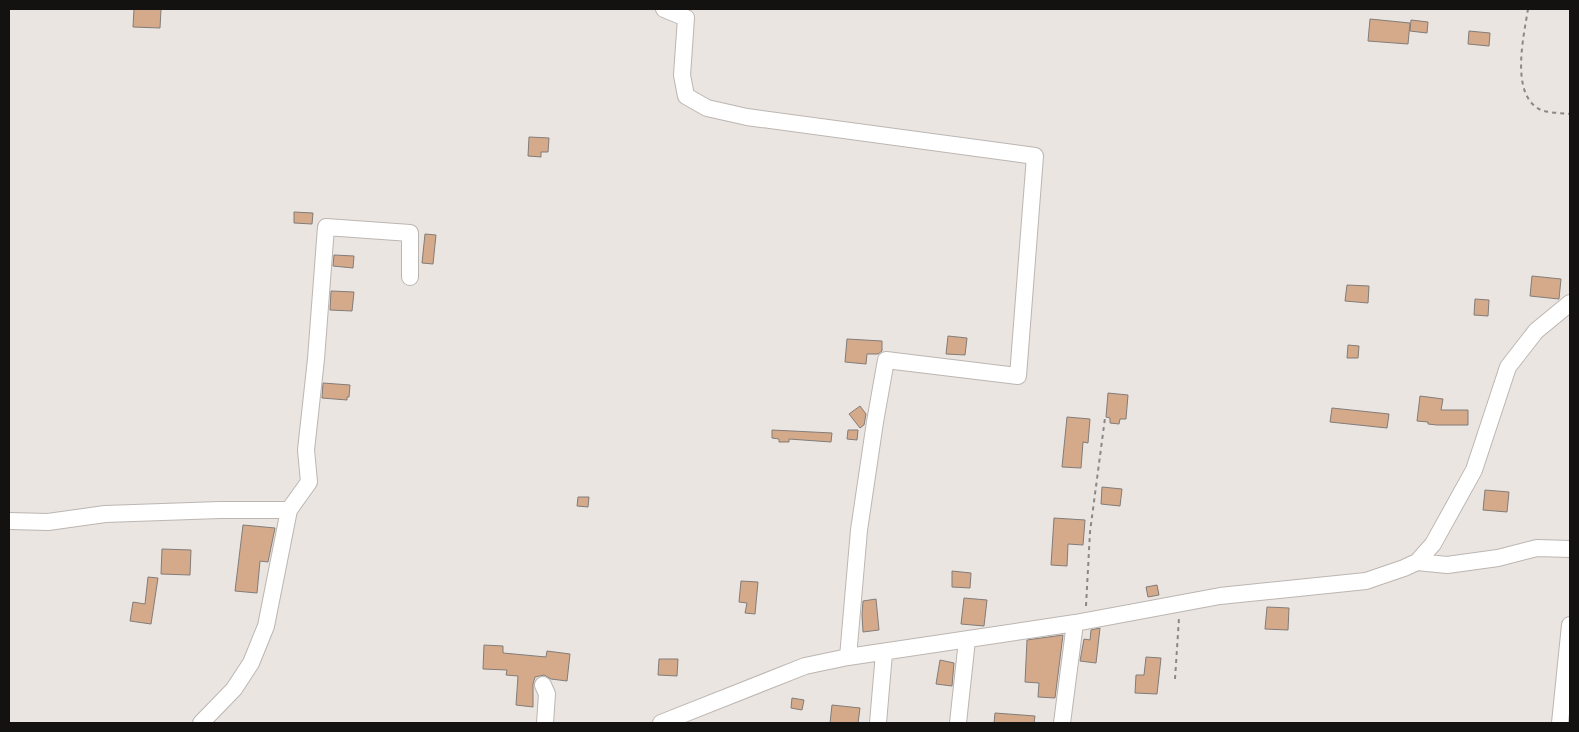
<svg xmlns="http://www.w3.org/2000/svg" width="1579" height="732" font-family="'PT Sans',sans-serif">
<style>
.building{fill:#d5aa8a;stroke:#827c79}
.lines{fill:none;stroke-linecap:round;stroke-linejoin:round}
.minor-casing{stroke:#bcb6b2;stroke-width:18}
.path{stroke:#8b8784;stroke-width:2;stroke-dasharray:4 4;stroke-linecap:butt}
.minor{stroke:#fff;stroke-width:16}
</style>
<rect width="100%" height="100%" fill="#ebe5e1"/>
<path class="building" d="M134,9H161L160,28L133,27Z
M1370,19L1410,23L1408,44L1368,41Z
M1411,20L1428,22L1427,33L1410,31Z
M1469,31L1490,33L1489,46L1468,44Z
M529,137L549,138L548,152H541V157L528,156Z
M294,212L313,213L312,224L294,223Z
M425,234L436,235L433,264L422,263Z
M334,255L354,256L353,268L333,266Z
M1532,276L1561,279L1559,299L1530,296Z
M1347,285L1369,286L1368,303L1345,301Z
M331,291L354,292L352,311L330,310Z
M1475,299L1489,300L1488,316L1474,315Z
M948,336L967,338L965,355L946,354Z
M847,339L882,341V351L878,354H867L866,364L845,362Z
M1348,345L1359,346L1358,358H1347Z
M323,383L350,385L349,397H347V400L322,398Z
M1108,393L1128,395L1126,419H1120L1119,424L1110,423V418L1106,417Z
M1420,396L1443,399L1441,410H1468V425H1437L1428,424V422L1417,421Z
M860,406L866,414L864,425L860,428L849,414Z
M1332,408L1389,414L1387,428L1330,422Z
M1067,417L1090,419L1088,443L1083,442L1081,468L1062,467Z
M772,430L832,433L831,442L789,439V442H779V439L772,438Z
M848,430H858L857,440L847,439Z
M1102,487L1122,489L1120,506L1101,504Z
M1485,490L1509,492L1507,512L1483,510Z
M578,497H589L588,507L577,506Z
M1054,518L1085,520L1083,545L1068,544L1067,566L1051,565Z
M243,525L275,528L268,562L260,561L257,593L235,591Z
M162,549L191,550L190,575L161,574Z
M952,571L971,573L970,588L952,587Z
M148,577L158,578L151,624L130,621L133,602L145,604Z
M741,581L758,582L755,614L745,613L747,603L739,602Z
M1157,585L1159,595L1148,597L1146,587Z
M964,598L987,600L984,626L961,624Z
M876,599L879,630L863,632L862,615L863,601Z
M1267,607L1289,608L1288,630L1265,629Z
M1100,628L1096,663L1080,661L1084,639L1090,640L1091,630Z
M1063,635L1055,698L1038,697L1039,683L1025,682L1027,640Z
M484,645L503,646V653L546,657L547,651L570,654L567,681L551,679L544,675L535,677L533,684V707L516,705L518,676L506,675L507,670L483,669Z
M1146,657L1161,658L1157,694L1135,693L1136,675H1144Z
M659,659H678L677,676L658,675Z
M940,660L954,663L952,686L936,684Z
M792,698L804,700L802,710L791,708Z
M832,705L860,708L858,723H830Z
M995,713L1035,716L1034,723H994Z"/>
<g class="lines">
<g class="minor-casing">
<path id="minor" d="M664,9L686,18L682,75L686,96L707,108L747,117L1035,156L1018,376L886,360L875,422L859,530L848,657
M289,510L309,482L306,450L316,359L326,227L410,233V277
M9,521L48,522L105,514L220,510H289L266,626L251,663L234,689L201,723
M1417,562L1447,565L1498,558L1537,548L1570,549
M543,685L547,694L545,723
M661,723L805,666L848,657L1075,623L1220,596L1366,581L1404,568L1417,562L1433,544L1474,470L1508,367L1536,331L1570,303
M878,723L884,653
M958,723L967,640
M1062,723L1075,623
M1560,723L1570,625"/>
</g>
<path class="path" d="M1528,9C1524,35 1510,93 1539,109C1545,113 1563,113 1570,114
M1086,606L1090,532L1105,418
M1175,679L1179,618"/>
<use href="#minor" class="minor"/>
</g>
<rect width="1579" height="732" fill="none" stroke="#141211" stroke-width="20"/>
</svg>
